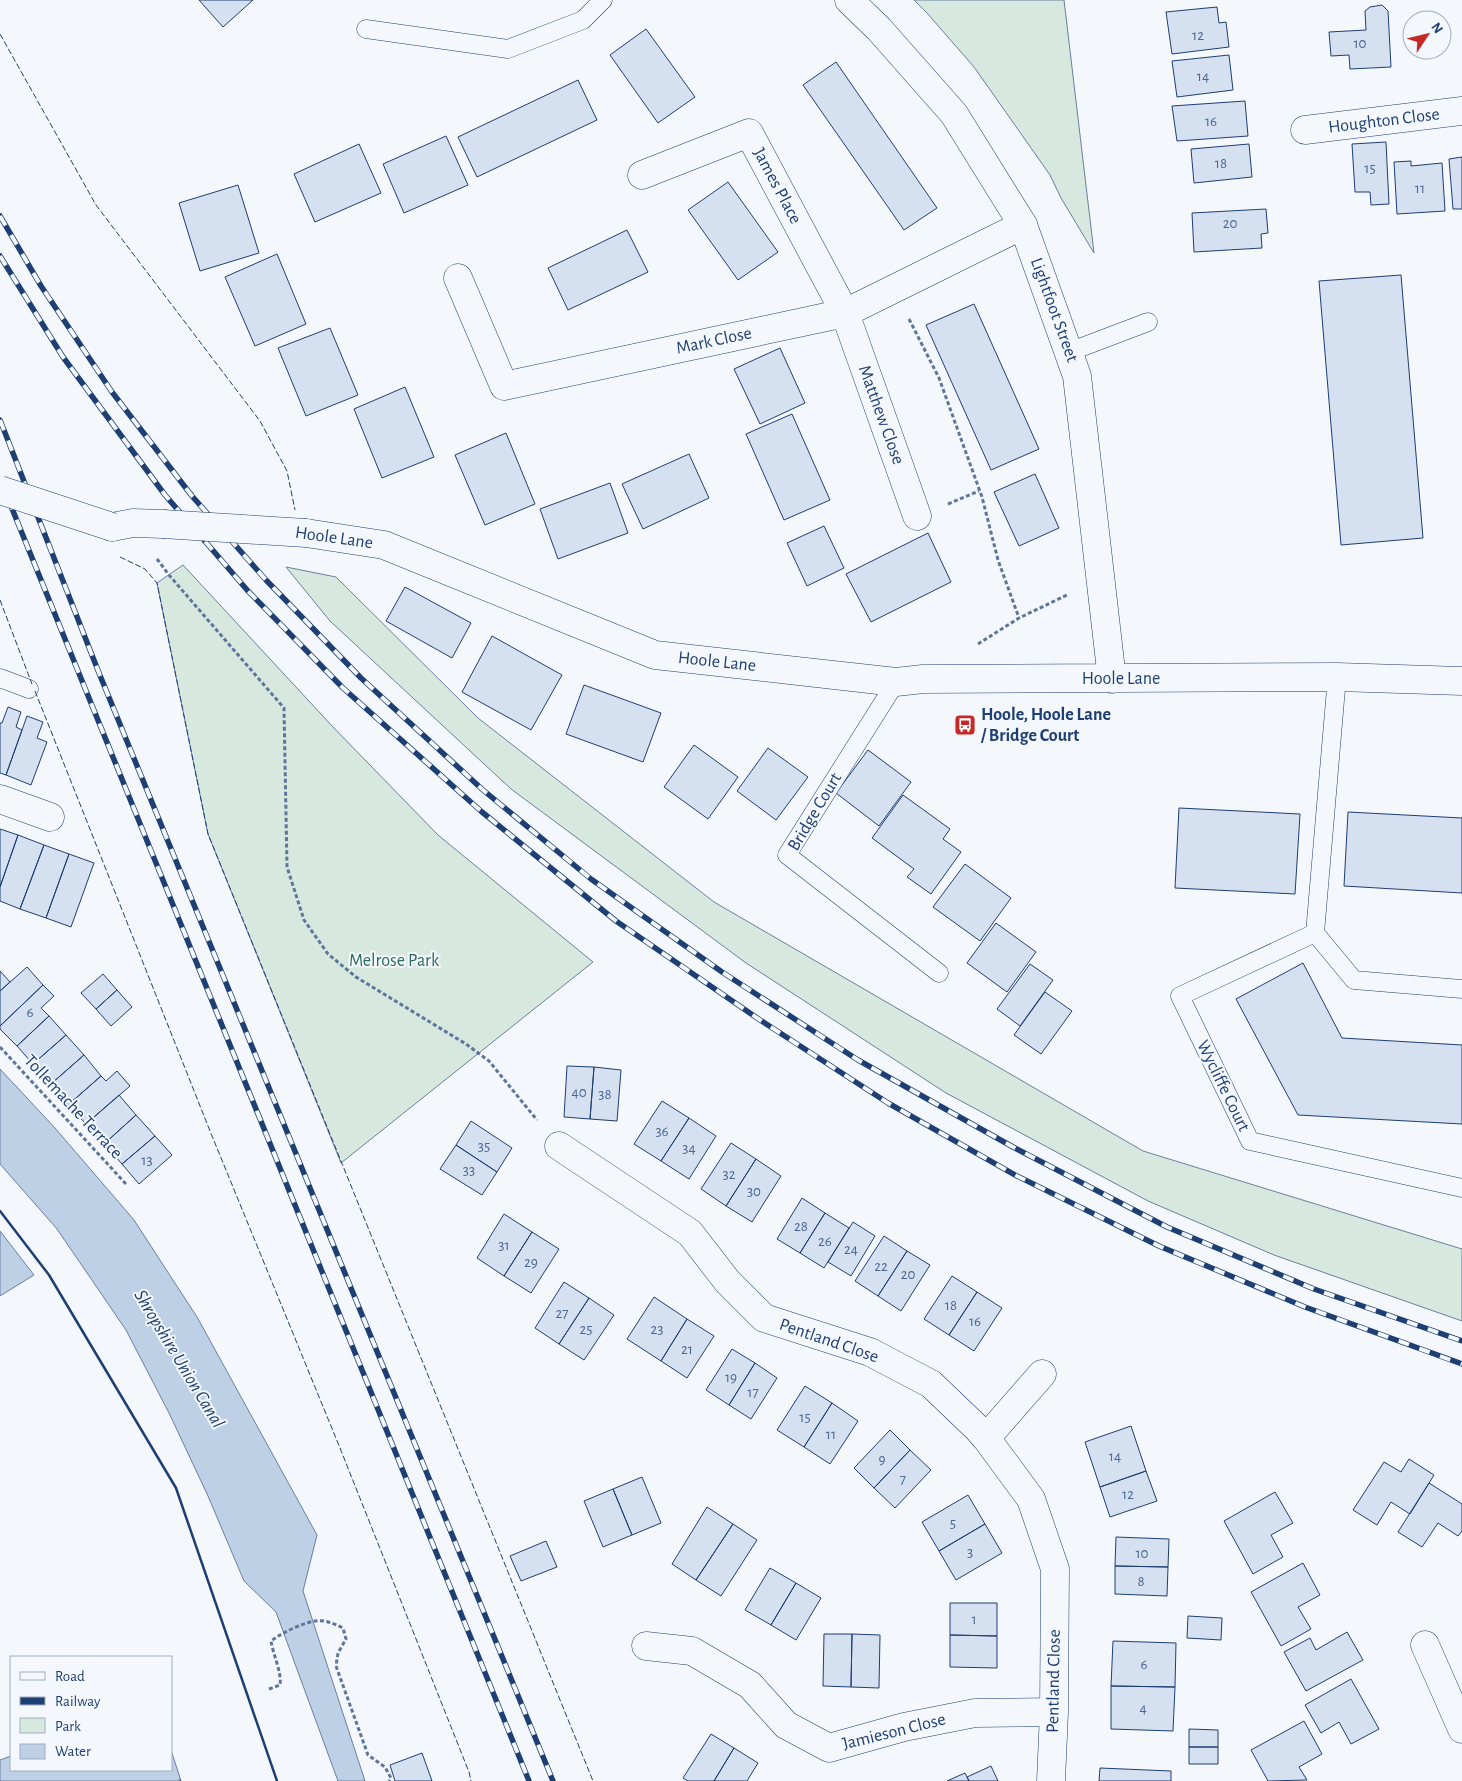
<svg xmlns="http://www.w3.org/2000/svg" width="1462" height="1781" font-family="'Alegreya Sans',sans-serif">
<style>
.green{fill:#d7e8df;stroke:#687fa3}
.water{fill:#bed0e5;stroke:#687fa3}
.building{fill:#d5e0f0;stroke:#1d3f73}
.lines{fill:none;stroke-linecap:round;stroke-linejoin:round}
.service-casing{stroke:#1d3f73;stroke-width:19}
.minor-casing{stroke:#1d3f73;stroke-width:29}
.tertiary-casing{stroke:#1d3f73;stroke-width:29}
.path{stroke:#5e769c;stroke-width:3;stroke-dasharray:4 2.5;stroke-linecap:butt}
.service{stroke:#f4f7fb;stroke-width:18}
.minor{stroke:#f4f7fb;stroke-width:28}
.tertiary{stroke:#f4f7fb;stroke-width:28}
.rail-casing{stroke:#1d3f73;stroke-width:5.5}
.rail{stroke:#f4f7fb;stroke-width:4;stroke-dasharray:11;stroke-linecap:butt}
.tertiary-bridge-casing{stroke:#1d3f73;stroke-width:29;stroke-linecap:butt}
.tertiary-bridge{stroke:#f4f7fb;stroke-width:28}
.fence{stroke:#1d3f73;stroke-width:1;stroke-dasharray:6 2.5;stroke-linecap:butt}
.wall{stroke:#1d3f73;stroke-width:2.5}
.labels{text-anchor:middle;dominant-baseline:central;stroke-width:4;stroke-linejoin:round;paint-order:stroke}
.number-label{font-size:15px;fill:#4b6792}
.street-label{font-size:18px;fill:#1d3f73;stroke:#f4f7fb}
.poi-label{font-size:18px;font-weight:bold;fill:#1d3f73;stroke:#f4f7fb;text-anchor:start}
.park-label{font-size:18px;fill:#2c6c60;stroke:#f4f7fb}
.water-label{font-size:19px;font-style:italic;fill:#1d3f73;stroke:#f4f7fb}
</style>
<rect width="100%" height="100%" fill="#f4f7fb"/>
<path class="green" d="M914,0H1064L1094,253L1061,198L1050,175L974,67L927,13Z
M183,565L333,727L438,835L593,962L341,1163L208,834L157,583Z
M286,567L336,577L478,718L714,902L1143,1151L1462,1249V1321L1274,1255L1148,1201L946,1093L746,963L511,789L330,621Z"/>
<path class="water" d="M0,1069L55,1128L134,1220L197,1317L317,1535L303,1591L365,1781H338L276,1612L244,1581L208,1496L169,1413L126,1330L57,1229L0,1164Z
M0,1231L34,1275L0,1296Z
M171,1750L181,1781H0V1760L11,1756V1770H171Z"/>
<path class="building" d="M199,0H253L223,27Z
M1382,5L1388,11L1391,67L1350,69L1349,55L1331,56L1329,32L1366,30L1365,11L1370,7Z
M1217,7L1219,23L1226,22L1229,47L1172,54L1166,12Z
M646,29L695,97L658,123L610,55Z
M1229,55L1233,90L1177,97L1172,61Z
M836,62L937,208L904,230L803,85Z
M578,80L597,120L477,177L458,137Z
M1245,101L1248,136L1177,141L1172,106Z
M446,136L468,185L404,213L383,164Z
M1386,142L1389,204L1371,205L1370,192H1355L1352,144Z
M359,144L381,193L315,222L294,174Z
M1249,144L1252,177L1194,183L1191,149Z
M1462,157V209H1453L1449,159Z
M1411,161V166L1442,163L1445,211L1397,214L1394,162Z
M728,182L778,252L738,280L688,210Z
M238,185L259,253L200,271L179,203Z
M1266,209L1268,233L1261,234L1262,248L1194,252L1192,213Z
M627,230L648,272L568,310L548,268Z
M277,254L306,324L255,346L225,277Z
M1401,275L1423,538L1341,545L1319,281Z
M974,304L1039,449L991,470L926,325Z
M330,328L358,395L306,416L278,348Z
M780,348L805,403L760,424L734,369Z
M405,387L434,457L382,478L354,409Z
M792,414L830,500L784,520L746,434Z
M506,433L535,504L485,525L455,455Z
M689,454L709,498L643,529L622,484Z
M1035,474L1059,528L1019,546L994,492Z
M610,483L628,533L558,559L540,509Z
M824,526L844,568L807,586L787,543Z
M928,533L951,582L871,622L846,574Z
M405,587L471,623L452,658L386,621Z
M492,636L562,675L531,730L462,692Z
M584,685L661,713L643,762L566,734Z
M8,707L21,712L16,727L22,730L6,775L0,773V723H2Z
M27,716L43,722L37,738L47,742L31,785L6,775Z
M694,745L738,777L708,819L664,787Z
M768,748L808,777L776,820L737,791Z
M868,750L911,782L879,826L836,793Z
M903,795L950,829L943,839L961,852L931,894L907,877L914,869L872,838Z
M1179,808L1300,814L1295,894L1175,888Z
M1348,812L1462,818V893L1344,886Z
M0,829L18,835L0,887Z
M18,835L44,845L20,909L0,901V887Z
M44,845L69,854L46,918L20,909Z
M69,854L94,863L71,927L46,918Z
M965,864L1011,898L980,941L933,907Z
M996,923L1036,952L1007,992L967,963Z
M1303,963L1342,1038L1462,1045V1124L1298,1115L1236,999Z
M1030,964L1053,980L1020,1026L997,1009Z
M27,967L43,985L0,1026V991Z
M0,971L10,982L0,991Z
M103,974L117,990L96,1009L81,993Z
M43,985L54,996L41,1008L49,1016L17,1046L0,1029V1026Z
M117,990L132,1007L111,1026L96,1009Z
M1045,992L1072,1011L1041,1054L1014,1035Z
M49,1016L66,1035L33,1064L17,1046Z
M66,1035L84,1055L51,1084L33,1064Z
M84,1055L101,1076L68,1105L51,1084Z
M567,1066L594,1067L590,1119L564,1117Z
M594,1067L621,1070L617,1121L590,1119Z
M117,1071L130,1086L86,1124L68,1105L101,1076L106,1081Z
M119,1095L136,1115L104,1144L86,1124Z
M662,1101L689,1118L661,1161L634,1144Z
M136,1115L155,1136L122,1164L104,1144Z
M689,1118L716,1136L689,1179L661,1161Z
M471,1121L512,1148L497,1172L456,1145Z
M155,1136L172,1155L139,1184L122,1164Z
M731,1143L756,1159L726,1206L701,1189Z
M456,1145L497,1172L482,1195L440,1169Z
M756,1159L781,1176L752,1222L726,1206Z
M802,1198L825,1213L800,1253L777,1239Z
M825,1213L849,1228L824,1268L800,1253Z
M504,1214L532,1232L504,1276L477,1258Z
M853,1222L875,1236L851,1276L828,1262Z
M532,1232L559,1249L531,1293L504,1276Z
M884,1236L907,1251L878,1296L855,1281Z
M907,1251L930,1265L901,1311L878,1296Z
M952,1276L977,1292L949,1335L924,1319Z
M564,1282L589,1298L559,1344L535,1328Z
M977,1292L1002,1308L974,1351L949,1335Z
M654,1297L687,1319L661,1361L627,1339Z
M589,1298L614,1315L584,1360L559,1344Z
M687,1319L714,1336L687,1378L661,1361Z
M732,1349L755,1363L729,1405L706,1390Z
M755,1363L777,1378L751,1419L729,1405Z
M805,1386L832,1403L804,1447L777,1430Z
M832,1403L858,1421L830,1464L804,1447Z
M1131,1426L1146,1471L1100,1487L1085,1442Z
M890,1430L910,1450L874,1488L854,1468Z
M910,1450L931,1470L895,1508L874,1488Z
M1409,1459L1434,1475L1410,1514L1391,1502L1377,1525L1353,1510L1384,1462L1401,1472Z
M1146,1471L1157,1501L1110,1517L1100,1487Z
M642,1477L661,1523L632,1535L613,1489Z
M1429,1483L1462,1504V1531L1458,1536L1438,1523L1422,1547L1398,1532Z
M613,1489L632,1535L603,1547L584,1501Z
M1275,1492L1293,1523L1271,1535L1283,1557L1253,1574L1224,1521Z
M968,1495L985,1524L939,1551L922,1522Z
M707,1507L733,1524L696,1580L672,1564Z
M733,1524L757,1540L721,1596L696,1580Z
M985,1524L1002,1553L956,1580L939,1551Z
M1116,1537L1169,1539L1168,1567L1115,1566Z
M546,1541L557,1567L521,1581L510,1556Z
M1303,1563L1320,1595L1298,1607L1311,1629L1281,1646L1251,1592Z
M1115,1566L1168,1567L1167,1596L1115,1594Z
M770,1568L796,1583L771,1625L745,1610Z
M796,1583L821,1598L796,1640L771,1625Z
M950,1603H997V1636L950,1635Z
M1188,1616L1222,1618L1221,1640L1187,1638Z
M1347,1632L1363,1660L1306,1691L1284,1652L1310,1638L1316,1650Z
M824,1634H852L851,1687L823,1686Z
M852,1634L880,1635L879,1688L851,1687Z
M950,1635L997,1636V1668L950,1667Z
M1113,1641L1176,1643L1175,1687L1111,1686Z
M1351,1679L1379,1729L1351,1744L1339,1722L1321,1733L1305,1705Z
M1111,1686L1175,1687L1173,1731L1111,1729Z
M1304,1721L1322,1754L1299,1767L1307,1780L1268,1781L1251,1750Z
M1189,1729L1218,1730V1747H1189Z
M711,1734L734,1748L714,1781H688L683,1778Z
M1189,1747H1218V1764H1189Z
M734,1748L758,1763L747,1781H714Z
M422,1753L432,1781H395L390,1765Z
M991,1766L998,1781H969L967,1777Z
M1100,1768L1171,1771V1781H1099Z
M965,1773L969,1781H947Z"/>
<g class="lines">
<g class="service-casing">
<path id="service" d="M366,29L508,49L583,20L603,0
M1069,352L1148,322
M1337,677L1315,933L1180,996L1250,1141L1462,1188
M0,678L29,689
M896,682L787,855L939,973
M1315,933L1354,980L1462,989"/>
</g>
<g class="minor-casing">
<path id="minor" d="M1305,130L1462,111
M642,175L749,133L845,313L917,516
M458,278L504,386L845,313L1023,225
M0,799L50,817
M559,1146L690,1233L727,1281L764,1318L870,1352L931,1384L978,1429L986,1438L1031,1499L1055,1569L1054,1712L1051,1781
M986,1438L1042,1374
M1425,1645L1462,1729
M646,1646L692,1651L750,1685L786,1725L829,1748L904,1727L975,1713L1054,1712"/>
</g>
<g class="tertiary-casing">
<path id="tertiary" d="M849,0L879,29L954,114L1023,225L1077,376L1112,679
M112,527L133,523L163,524
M306,533L384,545L655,655L896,682L923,679L1337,677L1462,681"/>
</g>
<path class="path" d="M909,319L939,378L982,497L998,560L1019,618
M948,504L979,491
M157,559L169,575L284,708L287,867L304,920L328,954L356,977L466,1044L489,1061L537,1120
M978,644L1019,618L1067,595
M0,1047L126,1184
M269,1689L280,1685C282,1673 273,1654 271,1641C279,1635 287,1631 296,1627C316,1619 323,1618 343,1628L346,1639L338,1653L336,1666L368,1755L385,1767L391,1778L389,1781
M179,1781L181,1780"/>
<use href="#service" class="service"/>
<use href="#minor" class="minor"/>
<use href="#tertiary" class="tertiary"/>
<g class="rail-casing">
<path id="rail" d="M0,216L41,286L112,392L192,496L266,580L361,678L483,790L591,879L722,972L858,1060L1013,1147L1167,1227L1314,1289L1462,1341
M0,256L63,357L165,495L248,591L343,688L482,812L616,921L760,1020L888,1103L1017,1176L1159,1246L1305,1307L1462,1364
M0,420L99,673L553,1781
M0,479L529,1781"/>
</g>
<use href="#rail" class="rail"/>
<g class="tertiary-bridge-casing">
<path id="tertiary-bridge" d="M0,490L112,527
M163,524L306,533"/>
</g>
<use href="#tertiary-bridge" class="tertiary-bridge"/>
<path class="fence" d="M0,34L96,205L260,421L287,471L295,510
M120,557L145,569L157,583L208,834L593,1781
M0,600L32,684
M35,691L210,1131L340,1448L469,1772L471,1781"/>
<path class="wall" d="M0,1211L49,1275L176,1488L277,1781"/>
</g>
<defs>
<g id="bus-square" transform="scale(1.125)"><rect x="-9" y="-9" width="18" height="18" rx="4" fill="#c62828" stroke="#f4f7fb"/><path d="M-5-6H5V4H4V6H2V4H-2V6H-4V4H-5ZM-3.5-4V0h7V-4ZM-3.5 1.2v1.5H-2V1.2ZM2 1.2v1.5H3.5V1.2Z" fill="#fff"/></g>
</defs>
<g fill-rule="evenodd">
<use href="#bus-square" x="965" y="725"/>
</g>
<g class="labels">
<g class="number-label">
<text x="1198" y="35">12</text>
<text x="1360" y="43">10</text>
<text x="1203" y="76">14</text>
<text x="1211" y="121">16</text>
<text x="1221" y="163">18</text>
<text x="1370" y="168">15</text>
<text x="1420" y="188">11</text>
<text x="1230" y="223">20</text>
<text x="30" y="1012">6</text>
<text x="579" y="1092">40</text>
<text x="605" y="1094">38</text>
<text x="662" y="1131">36</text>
<text x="484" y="1146">35</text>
<text x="689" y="1148">34</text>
<text x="147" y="1160">13</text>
<text x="469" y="1170">33</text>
<text x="729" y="1174">32</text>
<text x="754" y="1191">30</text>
<text x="801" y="1226">28</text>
<text x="825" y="1241">26</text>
<text x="504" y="1245">31</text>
<text x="851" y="1249">24</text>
<text x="531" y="1262">29</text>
<text x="881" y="1266">22</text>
<text x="908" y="1274">20</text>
<text x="951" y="1305">18</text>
<text x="562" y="1313">27</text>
<text x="975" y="1321">16</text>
<text x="586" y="1329">25</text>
<text x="657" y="1329">23</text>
<text x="687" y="1349">21</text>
<text x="731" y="1377">19</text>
<text x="753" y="1392">17</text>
<text x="805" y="1417">15</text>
<text x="831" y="1434">11</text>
<text x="1115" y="1456">14</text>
<text x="882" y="1459">9</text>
<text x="903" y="1479">7</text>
<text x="1128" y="1494">12</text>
<text x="953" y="1523">5</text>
<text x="970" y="1552">3</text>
<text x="1142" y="1553">10</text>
<text x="1141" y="1581">8</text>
<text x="974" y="1619">1</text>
<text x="1144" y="1664">6</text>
<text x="1143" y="1708">4</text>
</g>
<g class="street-label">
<text transform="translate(1384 121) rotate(-7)">Houghton Close</text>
<text transform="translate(777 186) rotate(62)">James Place</text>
<text transform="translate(1054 310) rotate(70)">Lightfoot Street</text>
<text transform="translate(714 341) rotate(-12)">Mark Close</text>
<text transform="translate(881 415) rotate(70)">Matthew Close</text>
<text transform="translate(334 538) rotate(8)">Hoole Lane</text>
<text transform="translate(717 662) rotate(6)">Hoole Lane</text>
<text x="1121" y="679">Hoole Lane</text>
<text transform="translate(815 812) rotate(-59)">Bridge Court</text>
<text transform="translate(1223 1086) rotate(64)">Wycliffe Court</text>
<text transform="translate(73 1107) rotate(47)">Tollemache Terrace</text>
<text transform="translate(829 1341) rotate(19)">Pentland Close</text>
<text transform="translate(1054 1681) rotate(-89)">Pentland Close</text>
<text transform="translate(894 1732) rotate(-14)">Jamieson Close</text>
</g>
<g class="poi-label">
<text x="981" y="715">Hoole, Hoole Lane<tspan x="981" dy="21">/ Bridge Court</tspan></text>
</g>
<g class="park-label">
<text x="394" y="961">Melrose Park</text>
</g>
<g class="water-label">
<text transform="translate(179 1359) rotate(59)">Shropshire Union Canal</text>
</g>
</g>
<rect x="10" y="1656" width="162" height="115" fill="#f4f7fb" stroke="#9eadc5"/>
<rect x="20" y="1672" width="25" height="8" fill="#f4f7fb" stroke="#9eadc5"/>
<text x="55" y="1681" font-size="15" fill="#1d3f73">Road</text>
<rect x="20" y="1697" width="25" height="8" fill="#1d3f73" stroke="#9eadc5"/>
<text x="55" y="1706" font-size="15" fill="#1d3f73">Railway</text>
<rect x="20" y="1718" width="25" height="15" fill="#d7e8df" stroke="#9eadc5"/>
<text x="55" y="1731" font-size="15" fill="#1d3f73">Park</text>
<rect x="20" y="1744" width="25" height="15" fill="#bed0e5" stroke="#9eadc5"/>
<text x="55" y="1756" font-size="15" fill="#1d3f73">Water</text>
<g transform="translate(1427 35) rotate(55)"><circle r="24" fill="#f4f7fb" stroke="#9eadc5"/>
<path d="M0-4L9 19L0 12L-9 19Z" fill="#c62828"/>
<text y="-8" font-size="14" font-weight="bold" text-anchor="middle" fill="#1d3f73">N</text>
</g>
</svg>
